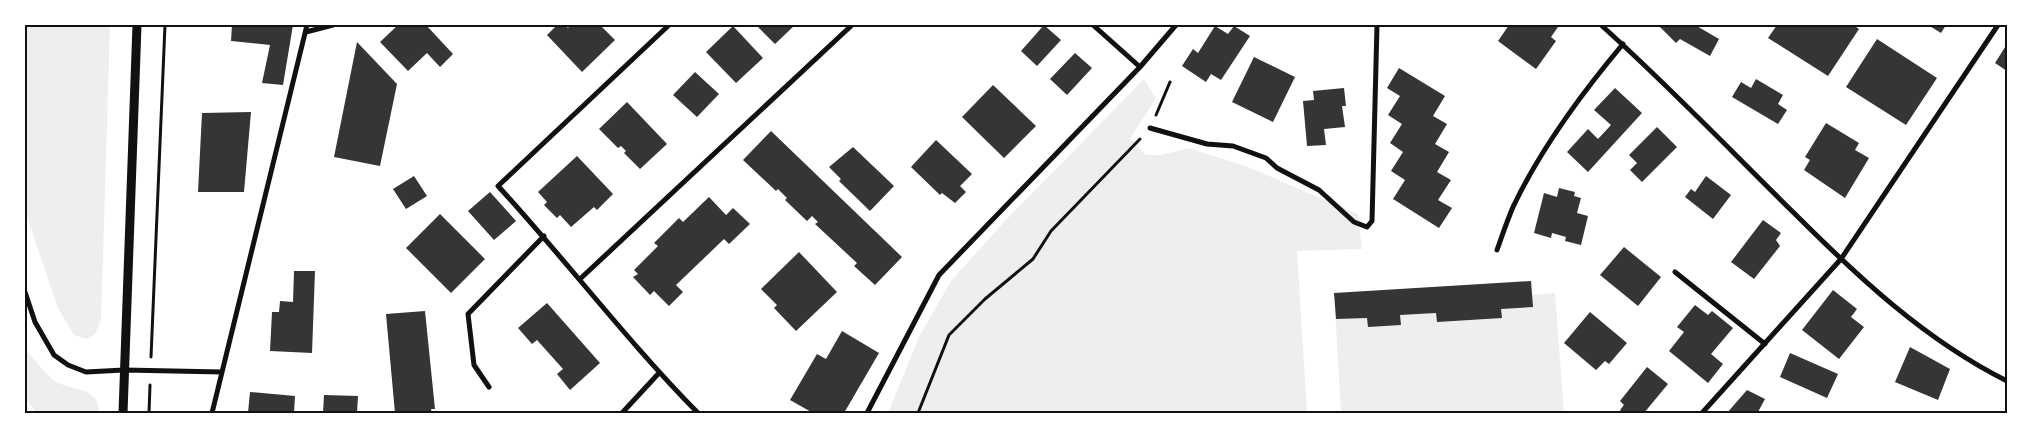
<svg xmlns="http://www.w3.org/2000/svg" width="2032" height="438" font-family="Inter,sans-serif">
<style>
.green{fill:#eee}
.building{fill:#353535}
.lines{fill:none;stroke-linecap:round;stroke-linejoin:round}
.path{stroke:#111;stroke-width:3}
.minor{stroke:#111;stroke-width:5}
.tertiary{stroke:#111;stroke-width:9}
.neatline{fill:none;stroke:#111;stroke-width:2}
</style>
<rect width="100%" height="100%" fill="#fff"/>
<path class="green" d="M25,25H110L101,321L95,334L86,339L74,335L58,308L25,211Z
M1144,79L1156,98L1130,139L1146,155H1161L1189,148L1248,167L1358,214L1362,249L1297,251L1307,413H888L919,337L951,281L1003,223Z
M1555,293L1564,413H1341L1335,310Z
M25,349C34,358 44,374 55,381C73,392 99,385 99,413H37L25,398Z"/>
<path class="building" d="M232,25H293L283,85L262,83L270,45L231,41Z
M398,25H426L453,54L440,67L427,53L408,71L380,42Z
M557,25H565L568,28L570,25H600L615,40L582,72L547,35Z
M756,25H795L775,44Z
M1044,25L1061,40L1037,66L1021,51Z
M1509,25H1555L1558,27L1551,37L1556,41L1536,69L1498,41Z
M1661,25H1695L1719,39L1710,56L1680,39L1676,43L1660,27Z
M1777,25H1853L1859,29L1828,76L1768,38Z
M1928,25H1946L1941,33Z
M733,26L763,58L736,83L706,52Z
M1215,26L1228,34L1234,26L1250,36L1221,80L1211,74L1206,82L1182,66L1193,49L1198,53Z
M1877,39L1937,78L1906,125L1846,87Z
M357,42L397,84L380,166L334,157Z
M2007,44V71L1995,63Z
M1075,53L1092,68L1067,95L1050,79Z
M1254,57L1295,77L1273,122L1232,102Z
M1399,68L1445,96L1433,116L1447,124L1435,144L1449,152L1437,172L1451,180L1438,200L1452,208L1439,228L1393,199L1405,180L1391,171L1403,152L1390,143L1402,124L1388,115L1400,96L1387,88Z
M695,72L719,94L697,117L673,95Z
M1756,79L1783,95L1778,104L1787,110L1778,124L1732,97L1741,82L1751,88Z
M993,85L1036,126L1004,158L962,117Z
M1344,88L1346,106H1342L1345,127L1324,129L1326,145L1307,146L1303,101L1314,100L1313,91Z
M1615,88L1642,113L1588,172L1567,152L1588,129L1598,139L1611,125L1594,110Z
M627,102L667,144L640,169L624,153L626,151L621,146L618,148L599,129Z
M251,112L244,192H198L202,113Z
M1826,123L1859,143L1855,150L1869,158L1845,198L1804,170L1810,160L1805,157Z
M1657,127L1677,147L1642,182L1630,170L1637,163L1629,155Z
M771,131L902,257L875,285L854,266L857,263L815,224L818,222L812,216L807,221L785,200L787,198L778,189L776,191L743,160Z
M936,140L972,174L960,186L966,192L955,203L942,193L940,195L911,167Z
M853,147L894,186L870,211L839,181L841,179L829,167Z
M577,156L613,194L597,210L594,207L571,227L560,215L557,218L544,205L547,202L538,192Z
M414,176L427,196L406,209L393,189Z
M1706,176L1731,195L1713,219L1685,197L1691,189L1695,192Z
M1559,188L1575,192L1574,196L1581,198L1577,213L1588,216L1581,245L1565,241L1566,237L1552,233L1551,238L1534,233L1544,193L1557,197Z
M490,192L516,221L494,240L468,211Z
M709,197L726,215L733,208L750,224L729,244L724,239L676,285L683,292L669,306L654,291L650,295L633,277L638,274L634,270L658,246L654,243L679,218L683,222Z
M440,214L485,259L451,293L406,248Z
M1763,220L1781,233L1776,240L1780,246L1754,279L1731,262Z
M1624,247L1661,277L1638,306L1600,275Z
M799,252L837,292L796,331L774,308L777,305L761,289Z
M294,271H315L312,353L270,351L272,312H279L280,301L293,302Z
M1531,281L1533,307L1501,309L1502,318L1437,322L1436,313L1400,315L1401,325L1368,327L1367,318L1336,319L1334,293Z
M1833,290L1857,309L1851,317L1864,327L1839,359L1802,330Z
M547,303L600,363L570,390L557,374L563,369L537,340L532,344L518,328Z
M1695,305L1708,315L1712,311L1733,328L1711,354L1723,364L1708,383L1669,351L1684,332L1677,327Z
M425,311L435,409H431L432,413H395L386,314Z
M1590,312L1627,343L1609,364L1605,361L1596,370L1564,343Z
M842,331L879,353L844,413H813L790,400L817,354L826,359Z
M1910,347L1950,369L1938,400L1895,382Z
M1790,353L1838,374L1827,398L1780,377Z
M1647,367L1668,384L1644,413H1623L1620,410L1624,405L1620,401Z
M1747,390L1765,399L1758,412L1760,413H1727Z
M250,392L295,396L294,413H248Z
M324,395L358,396L357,413H323Z"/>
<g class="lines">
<path class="path" d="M1156,115L1170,82
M151,357L165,25
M149,413L150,385
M918,413L949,335L985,299L1033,259L1051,231L1140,139"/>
<path class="minor" d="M669,25L498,186C566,260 627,341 698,413
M1093,25L1140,67
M1601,25C1668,85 1730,150 1794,213C1858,277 1925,340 2007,381
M306,32L333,25
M1150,128L1207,144L1233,146L1266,158L1277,168L1319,190L1354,222L1367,227L1372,221L1377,25
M1497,250C1502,236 1507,221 1513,207C1541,148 1581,94 1623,44
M1675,272L1765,344
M580,279L852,25
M25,292L35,322L54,355L68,365L86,372L124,370L222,372
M489,387L474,365L468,314L544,236
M212,413L307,25
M622,413L659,373
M867,413L939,275L1140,67L1176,25
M1702,413L1841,259L1998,25"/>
<path class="tertiary" d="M123,413L137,25"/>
</g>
<rect width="2032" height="438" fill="none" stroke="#ffffff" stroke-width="52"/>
<rect x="26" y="26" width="1980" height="386" class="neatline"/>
</svg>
